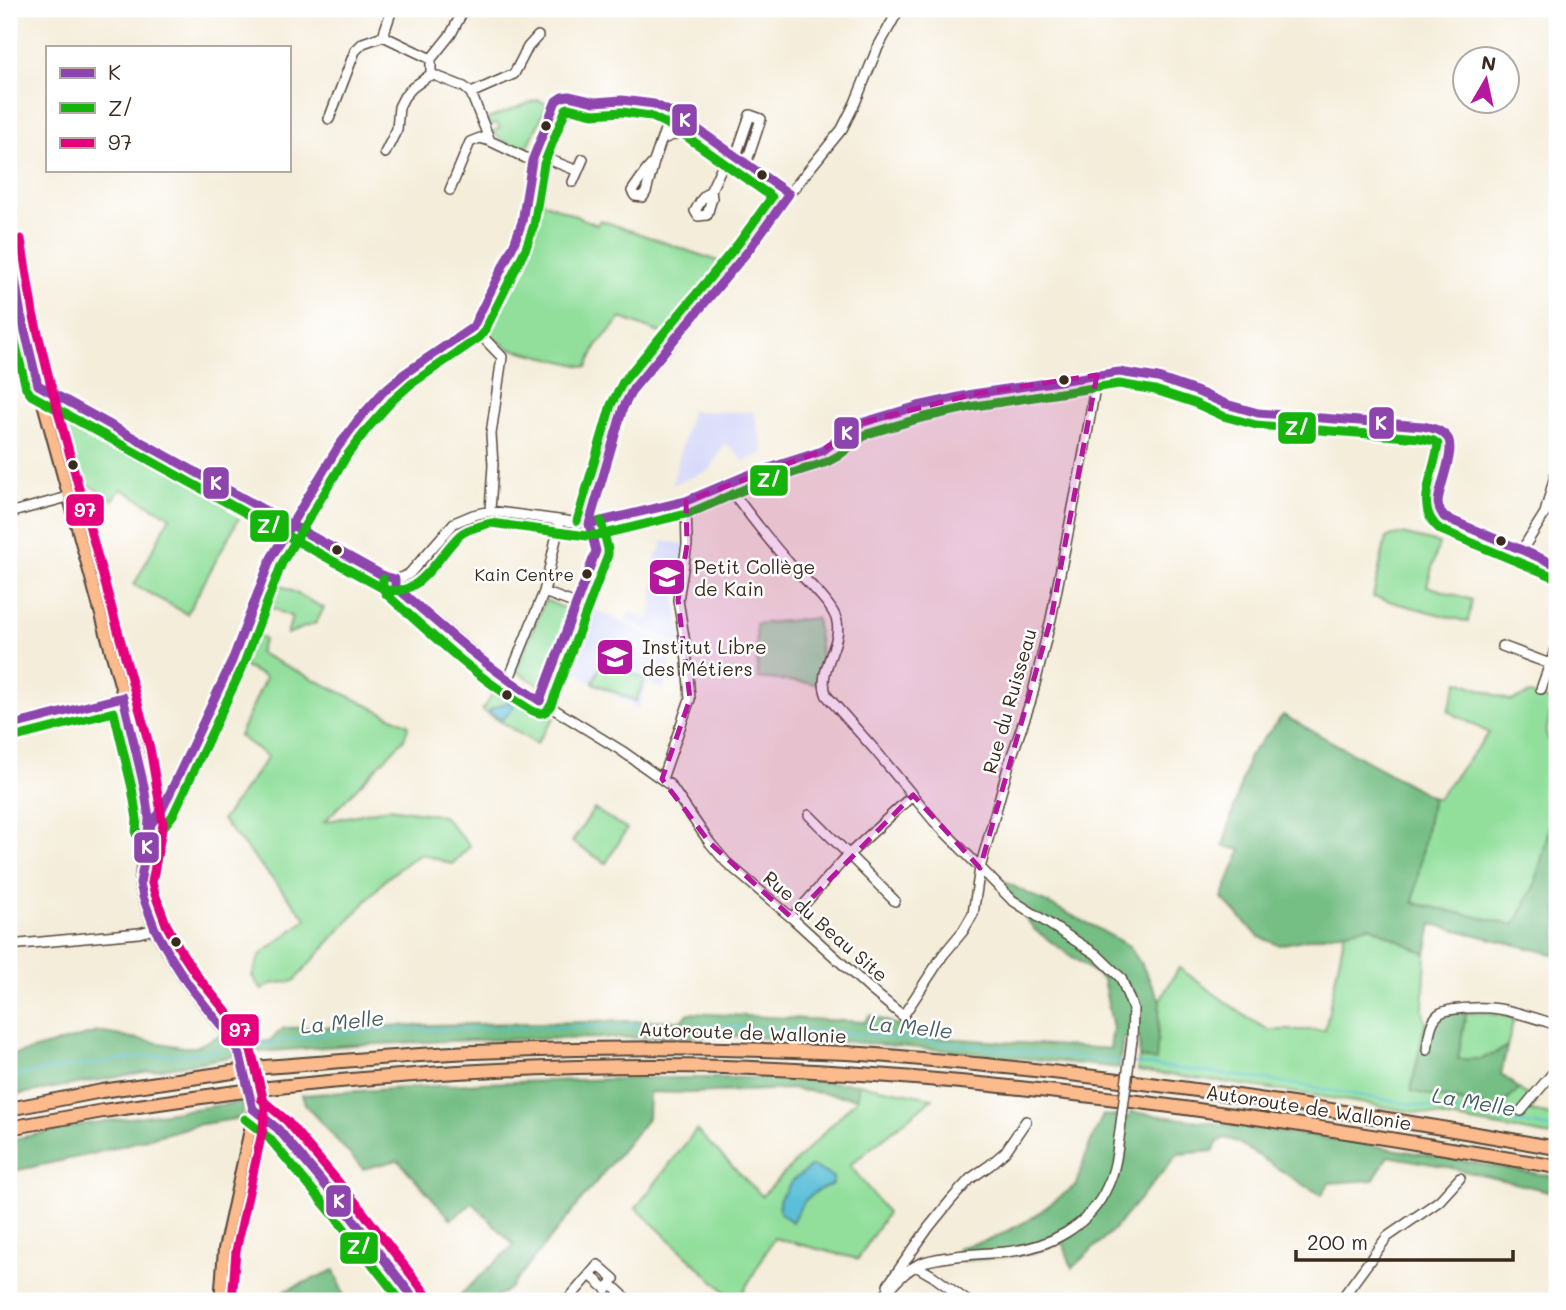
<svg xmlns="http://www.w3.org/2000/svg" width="1566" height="1310" font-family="Mali,sans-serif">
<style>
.built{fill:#d5d8f9}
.green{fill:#92df9c;stroke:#66845d;stroke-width:2}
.forest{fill:#75be84;stroke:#587451;stroke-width:2}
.water{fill:#5bbfd9;stroke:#4b747c;stroke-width:2}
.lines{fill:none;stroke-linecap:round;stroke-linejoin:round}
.stream{stroke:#5bbfd9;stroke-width:2}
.minor-casing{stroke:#57473a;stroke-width:12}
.major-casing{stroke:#57473a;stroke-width:14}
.highway-casing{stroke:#57473a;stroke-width:16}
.minor{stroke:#fff;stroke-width:9}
.major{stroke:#fbbb8d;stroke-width:10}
.highway{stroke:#fbbb8d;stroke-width:12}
.minor-bridge-casing{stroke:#57473a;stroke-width:12;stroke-linecap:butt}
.highway-bridge-casing{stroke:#57473a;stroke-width:16;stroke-linecap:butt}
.minor-bridge{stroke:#fff;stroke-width:9}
.highway-bridge{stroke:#fbbb8d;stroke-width:12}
.bus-1-casing{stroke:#fff;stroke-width:14}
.bus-2-casing{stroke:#fff;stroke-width:14}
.bus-3-casing{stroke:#fff;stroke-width:14}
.bus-1{stroke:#8e44ad;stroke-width:9}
.bus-2{stroke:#15b40a;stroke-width:9}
.bus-3{stroke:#e5007d;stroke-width:9}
.marked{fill:#b5179e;fill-opacity:0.2;stroke:#b5179e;stroke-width:5;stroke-dasharray:14 9;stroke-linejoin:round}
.bus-dot{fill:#3b2a1e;stroke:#fff;stroke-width:2.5}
.labels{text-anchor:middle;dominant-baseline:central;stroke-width:5;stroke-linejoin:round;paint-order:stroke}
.bus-label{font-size:17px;fill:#3b2a1e;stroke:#fff;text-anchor:end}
.poi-label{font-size:19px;fill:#3b2a1e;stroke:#fff;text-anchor:start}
.street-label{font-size:19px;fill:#3b2a1e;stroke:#fff}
.water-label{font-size:21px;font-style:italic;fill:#465e5f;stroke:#fff}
.line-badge{stroke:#fff;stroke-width:2.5}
.badge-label{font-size:19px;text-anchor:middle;font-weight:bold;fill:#fff}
</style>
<rect width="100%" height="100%" fill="#fff"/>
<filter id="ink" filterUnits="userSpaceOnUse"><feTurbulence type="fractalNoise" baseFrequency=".0143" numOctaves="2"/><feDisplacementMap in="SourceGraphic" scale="14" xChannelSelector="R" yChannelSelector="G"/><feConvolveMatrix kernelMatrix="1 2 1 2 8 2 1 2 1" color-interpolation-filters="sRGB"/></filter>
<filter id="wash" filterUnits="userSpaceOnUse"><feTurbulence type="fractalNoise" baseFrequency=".00686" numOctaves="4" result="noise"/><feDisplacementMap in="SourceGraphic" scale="28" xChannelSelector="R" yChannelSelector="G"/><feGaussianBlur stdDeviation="1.57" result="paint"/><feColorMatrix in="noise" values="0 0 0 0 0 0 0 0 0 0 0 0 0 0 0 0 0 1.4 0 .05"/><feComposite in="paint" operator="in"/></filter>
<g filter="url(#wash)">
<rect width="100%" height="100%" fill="#f4edda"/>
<path class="built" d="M691,411L754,412L764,453L744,461L725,443L710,470L672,485Z
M662,541L686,544L676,600L683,646L626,620L630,612L646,619L651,617L656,554L661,550Z
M581,603L675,646L663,690L648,684L638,709L584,678L585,677L567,668L557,693L548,687L562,646Z"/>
<path class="green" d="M537,100L548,104L527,148C516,150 499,141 493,131L500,128L497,123L490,126L487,119Z
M531,197L597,225L600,220L726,264L668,336L621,318L597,345L587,367L508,348L478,325L527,224Z
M46,394L246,505L187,614L134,585L170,517L121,489L113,500L78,478L70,480Z
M1402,534L1439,543L1427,586L1472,600L1468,622L1373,597L1386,538Z
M269,579L324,608L316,623L287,634L292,617L259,602Z
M545,600L570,611L541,686L516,671Z
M816,618L822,663L819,675L818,684L758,678L756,624Z
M243,630L264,639L259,653L409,725L404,739L324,822L389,808L443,816L470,846L452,864L422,854L410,860L386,879L294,981L271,984L262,990L252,976L260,955L307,919L222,820L268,757L239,736L266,677L232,661Z
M602,661L645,679L636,701L593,683Z
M1458,681L1511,701L1530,694L1553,702L1546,733L1552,749L1557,750V796L1536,882L1515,925L1413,903L1432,797L1437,799L1489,733L1448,711Z
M498,686L554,718L536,744L482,710Z
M594,809L627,829L606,863L572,842Z
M1370,926L1426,954L1423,1009L1425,1024L1411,1091L1497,1110L1519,1089L1536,1102L1530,1111L1557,1116V1137C1418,1112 1279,1088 1138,1071L1139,1057L1156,1060L1160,1000L1179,968L1248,1018L1269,1030H1325L1345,931Z
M1466,1013H1485L1514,1018L1507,1047L1482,1059H1457Z
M858,1084L933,1098L850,1165L887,1213L858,1259L774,1238L738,1301H735L636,1208L696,1130L762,1196L857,1099Z"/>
<path class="forest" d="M1283,715L1432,797L1413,903L1515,925L1536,882L1557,796V955L1432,924L1426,954L1370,926L1279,945L1259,937L1222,898L1241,850L1223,846L1249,756Z
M995,877L1091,925L1129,946L1144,969L1160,1000L1156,1061L1139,1057L1140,1039L1123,1038L1119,1068L953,1051L851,1042L734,1036L474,1040L352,1045L246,1053L255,1043L269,1041L284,1028L682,1020L689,1013L865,1022L870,1015L927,1037L1110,1049L1113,1028L1103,979L1035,930Z
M1450,1012L1466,1013L1458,1059H1482L1507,1047L1501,1074L1519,1089L1497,1110L1411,1091L1425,1024L1440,1016Z
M98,1032L182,1047H196L224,1033L235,1056L9,1096V1056Z
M651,1078H755L858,1084L857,1098L793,1089L687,1093L649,1092L648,1118L511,1287L492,1301H465L460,1295L514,1245L473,1203L451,1219L398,1160L363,1169L306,1106L302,1095L481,1083Z
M244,1102L242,1118L196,1125L92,1154L9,1172V1140L86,1124Z
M1131,1112L1340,1140L1557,1177V1193L1443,1166L1388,1156L1373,1180L1329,1183L1322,1195L1302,1184L1237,1142L1225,1138L1218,1142L1213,1151L1178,1154L1113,1230L1072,1268L1063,1242L1029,1254L962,1261L957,1248L992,1239L1029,1220L1076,1185L1089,1146L1103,1115L1129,1118Z
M334,1270L346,1301H261Z"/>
<path class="water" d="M510,701L514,707L502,720L489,712L491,709Z
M812,1166L833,1177V1184C810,1192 802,1201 792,1222L780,1213L779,1200L791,1182Z"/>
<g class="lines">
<path class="stream" d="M257,1045L334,1033L384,1030L648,1026L739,1027L861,1034L1124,1062
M1133,1063L1269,1080L1557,1129
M9,1076L142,1057L197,1053L220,1050"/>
</g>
</g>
<g filter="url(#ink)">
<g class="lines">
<g class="minor-casing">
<path id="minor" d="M383,36L390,15L389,9
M431,59L451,34L464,9
M471,93L514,74L528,47L538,36
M329,119L355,51L363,43L383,36L431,59V74L464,87L471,93L490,141L532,161
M663,139L694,127
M385,153L397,129L399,107L404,97L412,88L431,74
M535,154L578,171
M736,156L750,115L761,119L746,164
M654,162L646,192L643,197L635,196L632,191L646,171L654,162L671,112
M573,182L583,159
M450,190L470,142L480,138L490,141
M711,190L712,198L707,215L698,216L695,211L702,199L711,190L729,151
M473,327L502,357L491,434L493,465L490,511
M38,385L384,576C394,580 401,580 410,573L454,523L473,515L490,511L589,524L601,522L686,501L748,475L822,451L831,446L861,423L918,406L973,394L1119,372L1158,378L1196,391L1226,404L1258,413L1322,419L1422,426L1439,430L1448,437L1450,442L1449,455L1438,503C1439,510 1441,514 1446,519L1557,565
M726,484C747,511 767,539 790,564C803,578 829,600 836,618C845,643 815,670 827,696L875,750L934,821L1012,900L1096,954L1121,978L1133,1009L1132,1040
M9,513L68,497
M589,524L623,408L633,389L670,346L748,251L789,194L842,129L855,103L877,49L899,9
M1522,550L1545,513L1557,468
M395,579V586L508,681L622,751L670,785L710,843L726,862L792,918L870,989L903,1016L943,955L963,931L973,914L980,868L1009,764L1031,700L1051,619L1084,452L1097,375
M544,592L576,604
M1502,646L1550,664L1557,647
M508,681L544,592L560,521
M1541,689L1550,664
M540,701L576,604L594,585L601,573V565L589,524
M9,726L123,697
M662,779L690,699L686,649L678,600L687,545L686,501
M809,815L895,901
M151,824L162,810L232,661L271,558L338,447L358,420L383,392L404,374L473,327L514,244L522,222L532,161L556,101L562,97L569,96L595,102L622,100L654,104L679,116L789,194
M792,918L848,855L913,795
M9,945L139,933L155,929
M1427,1050C1429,1039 1429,1022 1439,1014C1448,1007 1487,1007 1499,1009C1518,1012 1538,1019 1557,1025
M253,1109L278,1129L346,1210L416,1301
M1521,1111L1557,1068
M916,1266L933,1276L967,1301
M590,1275L606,1289L611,1284
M611,1284L629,1301
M888,1285L929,1227L951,1200L970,1179L990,1165L1005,1152L1026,1121
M567,1301L598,1265L614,1279L611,1284
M880,1301C891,1287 906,1268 924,1262C947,1255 980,1254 1005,1252C1048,1248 1090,1227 1108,1185C1115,1170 1117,1154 1119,1138
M1340,1301L1387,1237L1439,1201L1460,1178"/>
</g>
<g class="major-casing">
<path id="major" d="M9,241L21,315L38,385L138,750L151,824L142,868L140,883L143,897L155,929L172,959L188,984L227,1033L240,1055L247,1082L253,1109L251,1125L224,1249L220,1301"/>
</g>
<g class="highway-casing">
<path id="highway" d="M265,1067C335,1062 404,1055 474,1052C598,1047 722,1047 846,1053C896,1056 945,1061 995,1066C1184,1085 1371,1115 1557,1148
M269,1088C420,1072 572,1063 724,1067C1004,1076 1281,1119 1557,1167
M9,1109L102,1091L226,1073
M9,1128L103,1111L229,1093"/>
</g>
<use href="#minor" class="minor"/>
<use href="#major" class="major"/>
<use href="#highway" class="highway"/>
<g class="minor-bridge-casing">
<path id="minor-bridge" d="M1119,1138L1132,1040"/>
</g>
<g class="highway-bridge-casing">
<path id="highway-bridge" d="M226,1073L265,1067
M229,1093L269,1088"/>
</g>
<use href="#minor-bridge" class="minor-bridge"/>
<use href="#highway-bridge" class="highway-bridge"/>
<g class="bus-1-casing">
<path id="bus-1" d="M562,97L569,96L595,102L622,100L654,104L679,116L789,194
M12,260L21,315L38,385
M38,385L384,576L395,579
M589,524L686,501L748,475L822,451L861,423L918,406L973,394L1119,372L1158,378L1196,391L1226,404L1258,413L1422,426C1431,428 1441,429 1447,437C1457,448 1439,487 1438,502C1438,508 1441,512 1444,517L1557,565
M589,524L623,408L633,389L748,251L789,194
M395,579V586C442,627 487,668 540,701
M123,697L144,786L149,818L148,836
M540,701L596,551L589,524
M9,726L123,697
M253,1109L240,1055L227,1033L188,984L172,959L155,929L143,897L140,883L151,824L162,810L232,661L271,558L338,447L358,420L383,392L404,374L473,327L514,244L522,222L532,161L556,101L562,97
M253,1109L278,1129L346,1210L416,1301"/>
</g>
<g class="bus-2-casing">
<path id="bus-2" d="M9,316L26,388L31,395L384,589C420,600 438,555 460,535C468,528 481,526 491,523L587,536L604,534L690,513L752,486L827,462L838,456L867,434L921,418L975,406L1119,384L1155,390L1192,402L1223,416L1256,425L1420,438L1434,441L1438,444C1435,473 1412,509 1441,530L1552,576
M383,579V588L386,594C429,632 471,673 520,703C525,706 532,712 539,713C545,714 548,710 551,705L608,555V549L601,521
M12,738L114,712L132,788L137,819L136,834
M265,1106L251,1050L237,1025L198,977L182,953L166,924L155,894L152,883L162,829L173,815L243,666L282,563L348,454L368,428L392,401L411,384L480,337L484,332L526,248L534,225L544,164L566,109L568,108L593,114L622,112L650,116L673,127L772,197L738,244L623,382L611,405L577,521
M245,1119L269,1138L336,1218L401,1301"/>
</g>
<g class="bus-3-casing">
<path id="bus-3" d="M21,239L33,313L50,382L150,748L163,824L152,883L155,894L166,924L182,953L198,977L237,1025L251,1050L265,1106L263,1128L236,1251L232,1301
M261,1099L287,1121L356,1203L426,1294"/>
</g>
<use href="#bus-1" class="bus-1"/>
<use href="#bus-2" class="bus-2"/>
<use href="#bus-3" class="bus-3"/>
</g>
</g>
<path class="marked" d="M1097,375L1051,619L980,868L913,795L792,918L710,843L662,779L690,699L678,600L687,545L686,501L822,451L861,423L973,394Z"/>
<defs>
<g id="school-square" transform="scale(2.0125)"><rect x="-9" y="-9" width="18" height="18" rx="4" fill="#b5179e" stroke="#fff"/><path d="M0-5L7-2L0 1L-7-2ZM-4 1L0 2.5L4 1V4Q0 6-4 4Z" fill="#fff"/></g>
</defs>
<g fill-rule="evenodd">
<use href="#school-square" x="667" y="577"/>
<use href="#school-square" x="615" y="657"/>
</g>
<g class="bus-dot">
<circle cx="546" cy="126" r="6"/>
<circle cx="762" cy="175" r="6"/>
<circle cx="1064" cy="380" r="6"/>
<circle cx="73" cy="465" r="6"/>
<circle cx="1501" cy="541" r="6"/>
<circle cx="337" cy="550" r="6"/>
<circle cx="587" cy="574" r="6"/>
<circle cx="507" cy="695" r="6"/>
<circle cx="176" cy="942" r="6"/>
</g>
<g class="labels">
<g class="bus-label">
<text x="574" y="574">Kain Centre</text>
</g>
<g class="poi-label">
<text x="694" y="566">Petit Collège<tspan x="694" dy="22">de Kain</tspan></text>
<text x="642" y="646">Institut Libre<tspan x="642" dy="22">des Métiers</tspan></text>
</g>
<g class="street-label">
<text transform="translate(1009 701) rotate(-74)">Rue du Ruisseau</text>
<text transform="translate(826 926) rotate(41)">Rue du Beau Site</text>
<text transform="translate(743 1032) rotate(2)">Autoroute de Wallonie</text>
<text transform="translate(1309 1107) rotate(9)">Autoroute de Wallonie</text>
</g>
<g class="water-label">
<text transform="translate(342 1021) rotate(-6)">La Melle</text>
<text transform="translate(911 1026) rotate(6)">La Melle</text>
<text transform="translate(1474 1101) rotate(10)">La Melle</text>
</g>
</g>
<g class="line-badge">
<rect x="671" y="103" width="27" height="34" rx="7" fill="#8e44ad"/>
<rect x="1368" y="406" width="27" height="34" rx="7" fill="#8e44ad"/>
<rect x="1277" y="411" width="40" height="34" rx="7" fill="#15b40a"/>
<rect x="833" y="416" width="27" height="34" rx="7" fill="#8e44ad"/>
<rect x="749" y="464" width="40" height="33" rx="7" fill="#15b40a"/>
<rect x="202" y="466" width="28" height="34" rx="7" fill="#8e44ad"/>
<rect x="65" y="493" width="40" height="34" rx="7" fill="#e5007d"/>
<rect x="249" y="509" width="41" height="34" rx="7" fill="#15b40a"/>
<rect x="133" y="831" width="27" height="33" rx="7" fill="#8e44ad"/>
<rect x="220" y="1013" width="40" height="34" rx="7" fill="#e5007d"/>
<rect x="325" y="1184" width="27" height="34" rx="7" fill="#8e44ad"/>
<rect x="339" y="1231" width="40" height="34" rx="7" fill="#15b40a"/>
</g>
<g class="badge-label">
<text x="685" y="127">K</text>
<text x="1381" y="430">K</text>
<text x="1297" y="435">Z/</text>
<text x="847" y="440">K</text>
<text x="769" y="487">Z/</text>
<text x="216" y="490">K</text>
<text x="85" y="517">97</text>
<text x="269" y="533">Z/</text>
<text x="147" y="854">K</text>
<text x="240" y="1037">97</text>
<text x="339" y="1208">K</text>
<text x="359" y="1254">Z/</text>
</g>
<rect width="1566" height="1310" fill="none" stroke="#fff" stroke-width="35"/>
<rect x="46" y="46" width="245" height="126" fill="#ffffff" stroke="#b1aaa5" stroke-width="2"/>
<rect x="60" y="68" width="35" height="10" fill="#8e44ad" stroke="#b1aaa5" stroke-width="2"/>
<text x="108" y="80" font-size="21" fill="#3b2a1e">K</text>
<rect x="60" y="103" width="35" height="10" fill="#15b40a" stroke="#b1aaa5" stroke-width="2"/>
<text x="108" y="116" font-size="21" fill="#3b2a1e">Z/</text>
<rect x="60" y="138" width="35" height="10" fill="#e5007d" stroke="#b1aaa5" stroke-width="2"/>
<text x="108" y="150" font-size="21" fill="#3b2a1e">97</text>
<g transform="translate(1486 80) rotate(9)"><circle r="33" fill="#ffffff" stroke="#b1aaa5" stroke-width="2"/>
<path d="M0-5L12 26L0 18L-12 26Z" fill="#b5179e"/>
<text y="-10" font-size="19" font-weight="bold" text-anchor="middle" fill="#3b2a1e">N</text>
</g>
<path d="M1296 1250v10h217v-10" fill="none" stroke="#3b2a1e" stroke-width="3.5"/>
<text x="1307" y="1250" font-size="21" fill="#3b2a1e" stroke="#ffffff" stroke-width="5" paint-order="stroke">200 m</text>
</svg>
